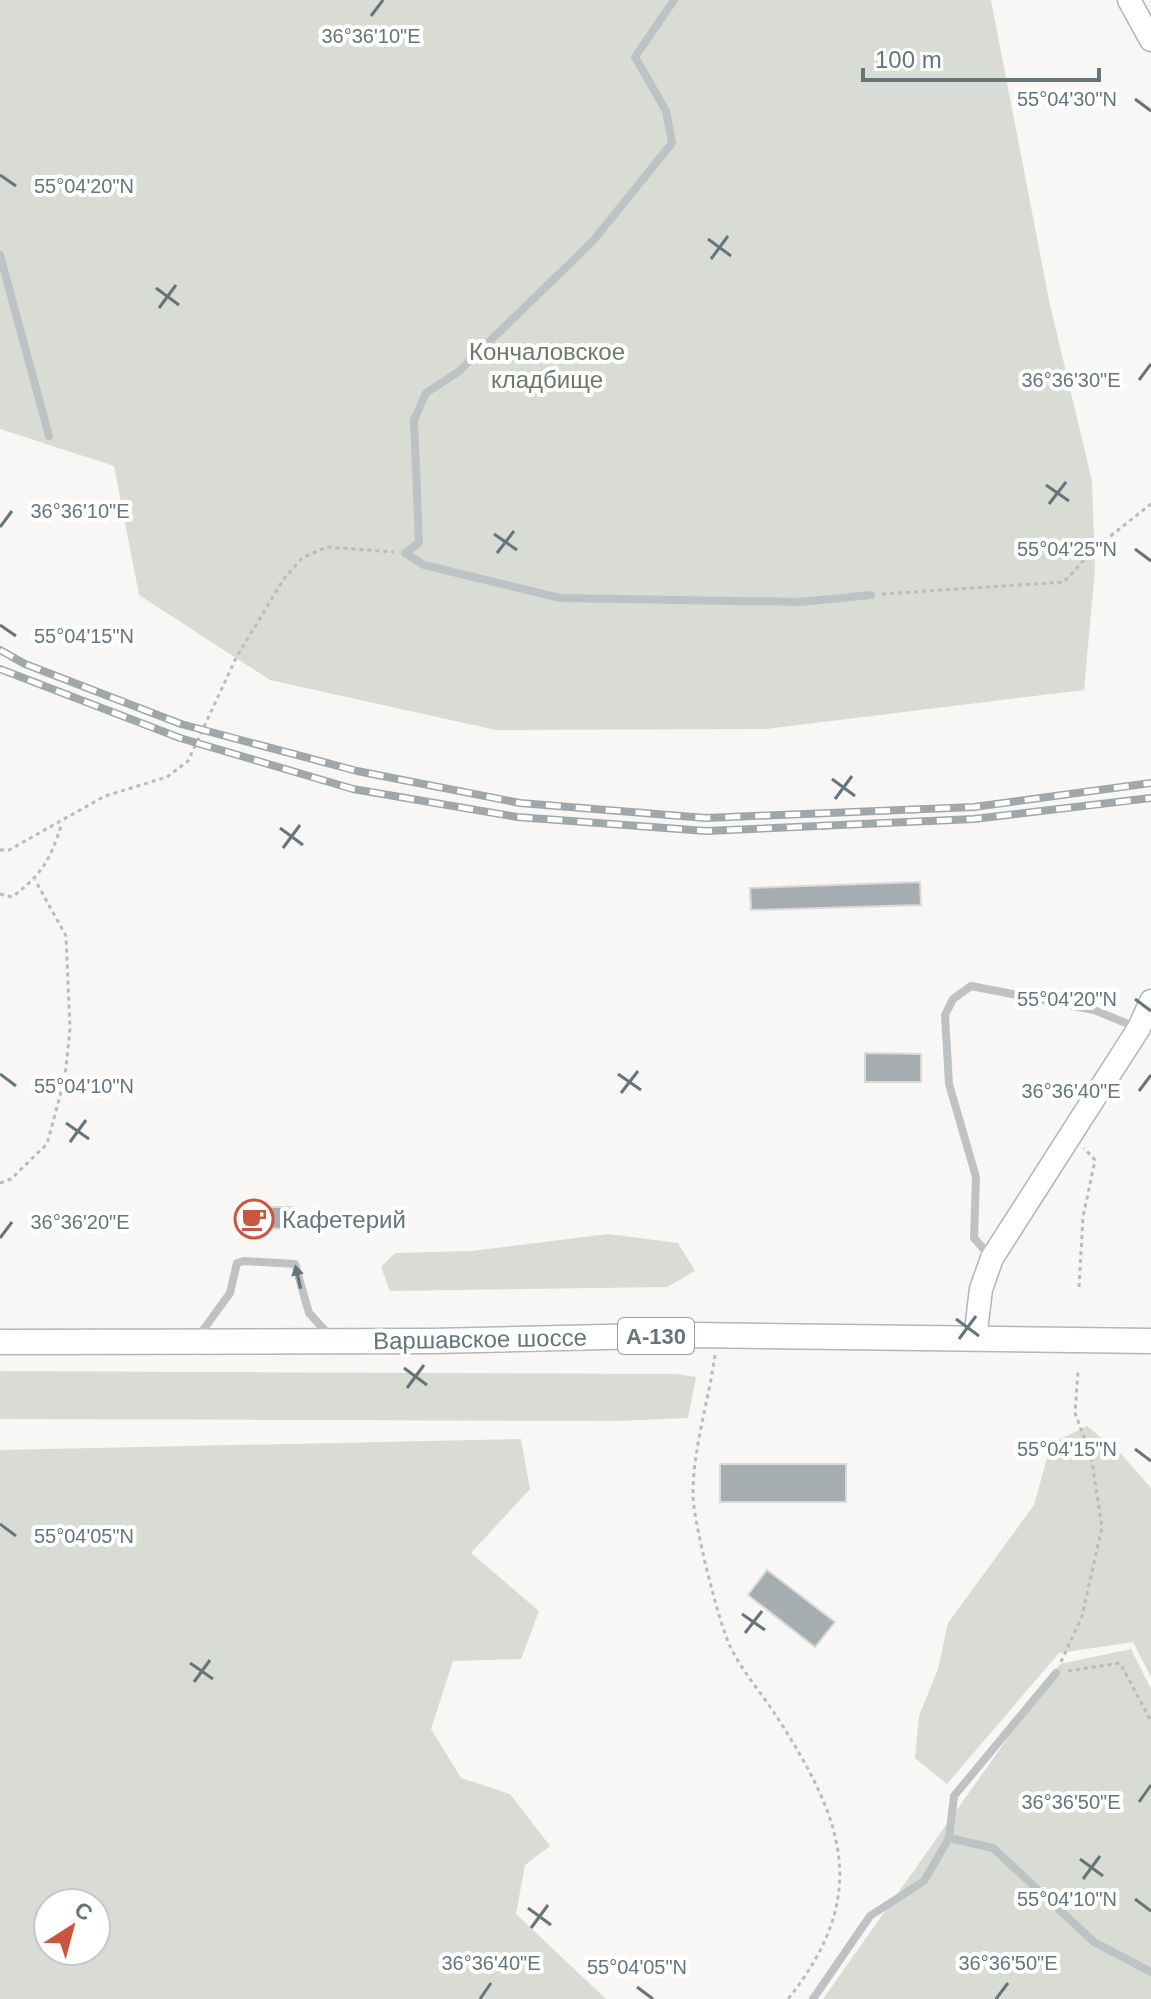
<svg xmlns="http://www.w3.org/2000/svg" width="1151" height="1999" font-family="Arial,sans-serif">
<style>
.green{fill:#d8dcd5;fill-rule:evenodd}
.building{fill:#a5adb1;stroke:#d9d9d8;stroke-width:2}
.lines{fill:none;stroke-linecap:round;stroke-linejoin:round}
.secondary-casing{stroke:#b0b6b9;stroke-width:25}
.primary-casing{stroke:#b2b7b9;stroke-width:27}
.path{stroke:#b8bcbd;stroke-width:3;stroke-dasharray:4 4;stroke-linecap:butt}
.lane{stroke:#bec2c4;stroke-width:8}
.secondary{stroke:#fff;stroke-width:22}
.primary{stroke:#fff;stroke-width:24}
.rail-casing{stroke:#a0a7aa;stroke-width:8}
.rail{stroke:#fff;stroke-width:5;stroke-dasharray:15;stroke-linecap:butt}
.oneway{fill:#66757c}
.ticks{fill:none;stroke:#66757c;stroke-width:3}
.labels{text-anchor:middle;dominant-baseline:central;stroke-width:8;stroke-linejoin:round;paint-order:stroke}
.shield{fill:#fff;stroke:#949ea3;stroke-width:2}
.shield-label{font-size:22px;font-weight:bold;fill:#66757c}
.park-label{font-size:24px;fill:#6e7a69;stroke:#fff}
.poi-label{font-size:24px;fill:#66757c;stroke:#fff;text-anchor:start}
.street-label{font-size:24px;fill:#66757c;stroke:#fff}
.ticks-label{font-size:20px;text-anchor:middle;fill:#66757c;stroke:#fff;stroke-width:8;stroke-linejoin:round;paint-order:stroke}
</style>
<rect width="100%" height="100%" fill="#f8f7f6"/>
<path class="green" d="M0,0H991L1050,305L1092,481L1095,569L1084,690L766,729L496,730L270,680L139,595L114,466L0,429Z
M608,1234L678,1243L695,1271L667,1287L390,1291L381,1267L395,1253L471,1251Z
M0,1371L677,1374L696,1377L688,1418L616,1421L0,1419Z
M1087,1426L1121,1454L1151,1488V1677L1133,1642L1059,1653L947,1784L915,1758L919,1716L938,1669L948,1623L1034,1505L1051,1444Z
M521,1439L530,1489L471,1553L539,1611L521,1659L453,1661L431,1729L461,1778L510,1794L550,1846L525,1865L516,1914L606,1999H0V1450ZM48,1903H96V1951H48Z
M1131,1649L1151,1689V1999H823L1060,1664Z"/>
<path class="building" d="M920,882L921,905L751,910L750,888Z
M865,1053L921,1054V1082H865Z
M244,1207H292V1229L244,1228Z
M720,1464H846V1502H720Z
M767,1570L835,1622L815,1647L748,1595Z"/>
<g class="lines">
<g class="secondary-casing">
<path id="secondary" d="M1129,0L1151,40
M975,1339L981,1289L992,1258L1139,1028L1151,1001"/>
</g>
<g class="primary-casing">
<path id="primary" d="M0,1342L433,1341L691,1335L1151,1341"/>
</g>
<path class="path" d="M882,594L1064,582L1094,549L1151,504
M0,850H9L105,796L167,777L188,761L236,658L283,580L302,558L327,547L394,552
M0,894L12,897C43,874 50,860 62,823
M0,1183L11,1179L47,1144L65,1077L70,1029L66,936L35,880
M1079,1287L1083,1217L1095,1160L1084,1148
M715,1355C709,1400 693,1448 693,1493C692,1517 719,1624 730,1646C742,1671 762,1694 777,1717C843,1820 872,1894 788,1999
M1061,1662L1082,1616L1102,1527L1091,1456L1075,1413L1078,1371
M1068,1671L1120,1663L1151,1721"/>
<path class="lane" d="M674,0L635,57L666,111L672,143L593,241L458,372L426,393L414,420L419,543L405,553L424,565L560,598L800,602L871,595
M0,255L49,436
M991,1257L974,1238L976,1177L949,1084L945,1015L953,999L971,986L1094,1010L1138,1028
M198,1337L230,1293L237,1263L244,1261L295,1264L309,1313L330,1336
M949,1838L993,1848L1094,1942L1151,1972
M813,1999L870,1916L924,1881L949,1838L954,1796L1056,1673"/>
<use href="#secondary" class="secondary"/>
<use href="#primary" class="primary"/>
<g class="rail-casing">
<path id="rail" d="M0,650L25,664L181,724L357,771L520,803L706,818L974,807L1151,783
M0,669L180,738L353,789L517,817L706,831L974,819L1151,798"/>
</g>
<use href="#rail" class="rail"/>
</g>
<defs><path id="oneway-solid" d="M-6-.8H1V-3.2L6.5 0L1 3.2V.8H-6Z" transform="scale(2)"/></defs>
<use class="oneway" href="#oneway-solid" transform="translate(298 1277) rotate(-103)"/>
<path class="ticks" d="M371,16L383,0M1135,99L1151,111M0,175L16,186M708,239L731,256M711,259L728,236M156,288L179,305M159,308L176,285M1139,380L1151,364M1046,485L1069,501M1049,504L1066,482M0,527L12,511M494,534L517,550M1135,549L1151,561M497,553L514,531M0,625L16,636M832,779L855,796M835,799L852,776M280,828L303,845M283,848L300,825M1135,999L1151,1011M0,1074L16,1086M618,1074L641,1090M1139,1091L1151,1075M621,1093L638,1071M66,1123L89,1139M70,1142L86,1120M0,1238L12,1222M956,1319L979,1336M959,1339L976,1316M404,1368L427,1385M407,1388L424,1365M1135,1449L1151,1461M0,1524L16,1536M742,1614L765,1630M745,1633L762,1611M190,1663L213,1679M194,1682L210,1660M1139,1802L1151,1785M1080,1859L1103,1876M1083,1879L1100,1856M1135,1899L1151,1911M528,1908L551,1925M531,1928L548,1905M637,1987L653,1999M480,1999L491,1983M996,1999L1008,1983"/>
<defs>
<g id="cafe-ring" transform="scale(2)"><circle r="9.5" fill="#fff" stroke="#cc5541" stroke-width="1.5"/><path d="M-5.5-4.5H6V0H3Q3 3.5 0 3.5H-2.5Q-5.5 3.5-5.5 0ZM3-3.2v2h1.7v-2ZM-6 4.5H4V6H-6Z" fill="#cc5541"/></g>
</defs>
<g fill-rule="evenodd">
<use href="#cafe-ring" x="254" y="1219"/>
</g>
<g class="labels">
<rect class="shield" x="618" y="1318" width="76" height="36" rx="6"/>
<g class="shield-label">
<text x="656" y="1336">А-130</text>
</g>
<g class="park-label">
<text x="547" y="351">Кончаловское<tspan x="547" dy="28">кладбище</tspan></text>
</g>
<g class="poi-label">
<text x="282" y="1219">Кафетерий</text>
</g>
<g class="street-label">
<text transform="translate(480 1339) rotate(-1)">Варшавское шоссе</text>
</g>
</g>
<g class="ticks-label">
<text x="371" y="43">36°36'10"E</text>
<text x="1067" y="106">55°04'30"N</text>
<text x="84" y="193">55°04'20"N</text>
<text x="1071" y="387">36°36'30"E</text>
<text x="80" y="518">36°36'10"E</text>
<text x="1067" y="556">55°04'25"N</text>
<text x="84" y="643">55°04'15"N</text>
<text x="1067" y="1006">55°04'20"N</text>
<text x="84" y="1093">55°04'10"N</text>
<text x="1071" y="1098">36°36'40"E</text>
<text x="80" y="1229">36°36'20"E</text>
<text x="1067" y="1456">55°04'15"N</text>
<text x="84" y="1543">55°04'05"N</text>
<text x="1071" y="1809">36°36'50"E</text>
<text x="1067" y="1906">55°04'10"N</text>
<text x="491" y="1970">36°36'40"E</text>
<text x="1008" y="1970">36°36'50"E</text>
<text x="637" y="1974">55°04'05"N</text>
</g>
<g transform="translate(72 1927) rotate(36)"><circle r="38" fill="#ffffff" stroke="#c2c8cb" stroke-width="2"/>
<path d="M0-6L14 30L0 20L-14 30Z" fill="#cc5541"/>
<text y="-12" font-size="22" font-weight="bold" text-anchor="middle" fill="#66757c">С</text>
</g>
<path d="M863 68v12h236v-12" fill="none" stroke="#66757c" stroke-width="4"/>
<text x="875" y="68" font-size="24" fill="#66757c" stroke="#ffffff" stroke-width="6" paint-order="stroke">100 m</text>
</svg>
